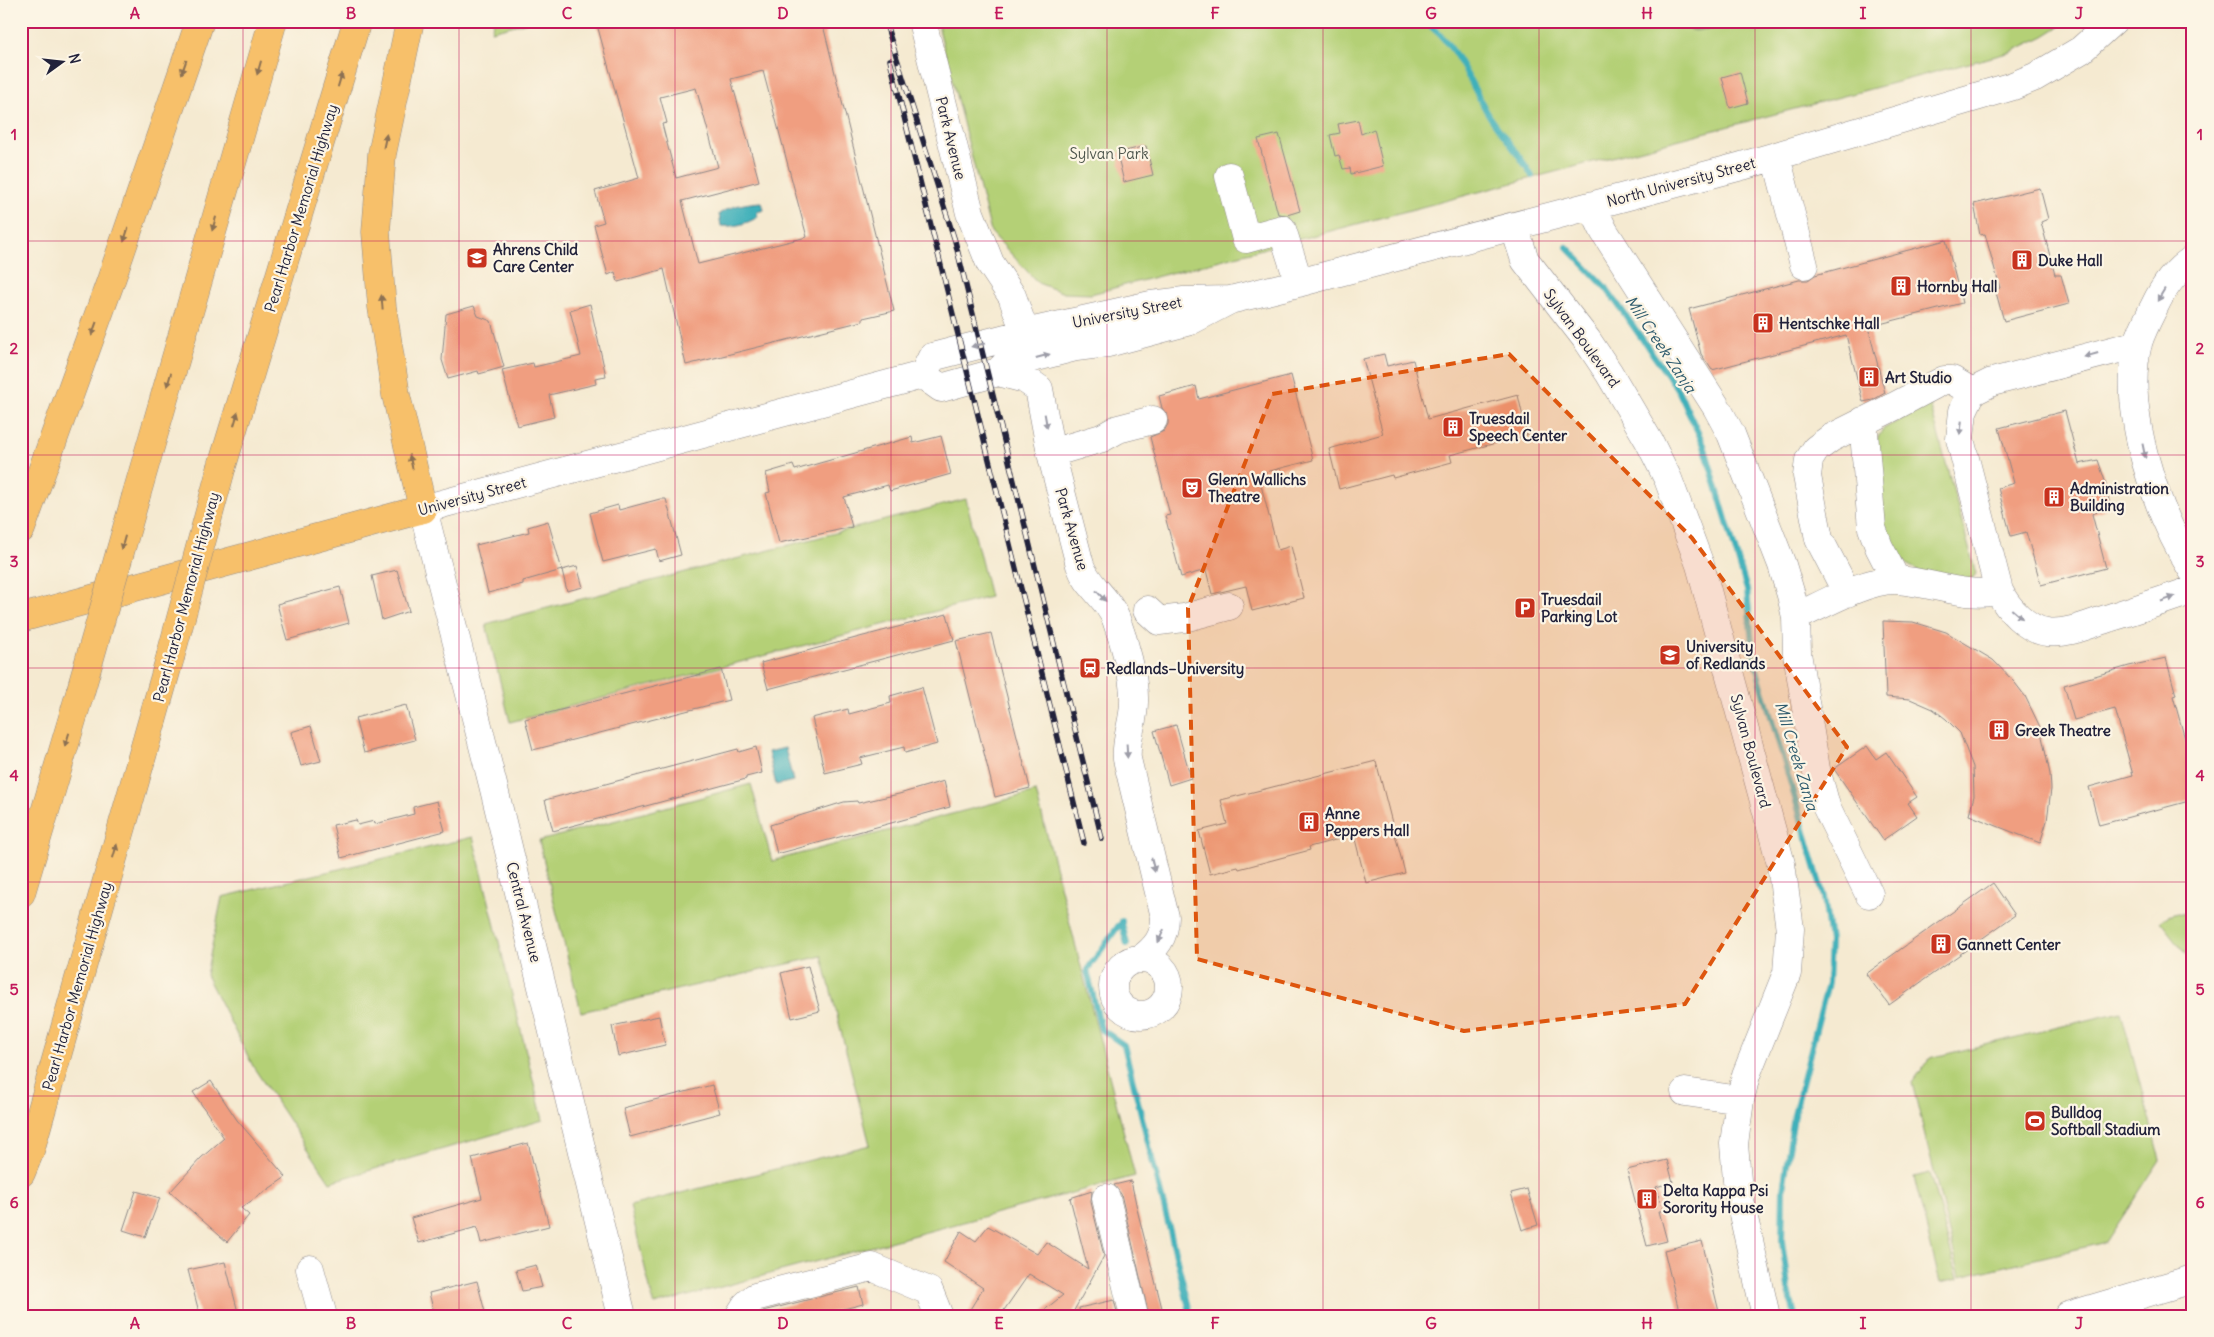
<svg xmlns="http://www.w3.org/2000/svg" width="2214" height="1337" font-family="Delius,sans-serif">
<style>
.green{fill:#b4d076;stroke:#6b7958}
.forest{fill:#8fb267;stroke:#586a51}
.water{fill:#40b0ba;stroke:#31697a}
.lines{fill:none;stroke-linecap:round;stroke-linejoin:round}
.stream{stroke:#40b0ba;stroke-width:6}
.building{fill:#f09e80;fill-rule:evenodd}
.minor-casing{stroke:#8c8686;stroke-width:29}
.major-casing{stroke:#8c8686;stroke-width:29}
.highway-casing{stroke:#8c8686;stroke-width:29}
.minor{stroke:#fff;stroke-width:28}
.major{stroke:#f7c06b;stroke-width:28}
.highway{stroke:#f7c06b;stroke-width:28}
.rail-casing{stroke:#22223b;stroke-width:5.5}
.rail{stroke:#fcf5e5;stroke-width:4;stroke-dasharray:11;stroke-linecap:butt}
.highway-bridge-casing{stroke:#8c8686;stroke-width:29;stroke-linecap:butt}
.highway-bridge{stroke:#f7c06b;stroke-width:28}
.oneway{fill:#8c7153}
.oneway2{fill:#9c9ca7}
.marked{fill:#de560e;fill-opacity:0.2;stroke:#de560e;stroke-width:4;stroke-dasharray:10 6;stroke-linejoin:round}
.grid{fill:none;stroke:#c2185b;stroke-width:1;stroke-opacity:0.55}
.labels{text-anchor:middle;dominant-baseline:central;stroke-width:4.5;stroke-linejoin:round;paint-order:stroke}
.street-label{font-size:15px;fill:#22223b;stroke:#fcf5e5}
.park-label{font-size:15px;fill:#4e564d;stroke:#fcf5e5}
.poi-label{font-size:15px;font-weight:bold;fill:#22223b;stroke:#fcf5e5;text-anchor:start}
.water-label{font-size:16px;font-style:italic;fill:#2e5b6e;stroke:#fcf5e5}
.neatline{fill:none;stroke:#c2185b;stroke-width:2}
.grid-label{font-size:16px;text-anchor:middle;font-weight:bold;fill:#c2185b}
</style>
<rect width="100%" height="100%" fill="#fcf5e5"/>
<filter id="ink" filterUnits="userSpaceOnUse"><feTurbulence type="fractalNoise" baseFrequency=".02" numOctaves="2"/><feDisplacementMap in="SourceGraphic" scale="10" xChannelSelector="R" yChannelSelector="G"/><feConvolveMatrix kernelMatrix="1 2 1 2 8 2 1 2 1" color-interpolation-filters="sRGB"/></filter>
<filter id="wash" filterUnits="userSpaceOnUse"><feTurbulence type="fractalNoise" baseFrequency=".0096" numOctaves="4" result="noise"/><feDisplacementMap in="SourceGraphic" scale="20" xChannelSelector="R" yChannelSelector="G"/><feGaussianBlur stdDeviation="1.12" result="paint"/><feColorMatrix in="noise" values="0 0 0 0 0 0 0 0 0 0 0 0 0 0 0 0 0 1.4 0 .05"/><feComposite in="paint" operator="in"/></filter>
<g filter="url(#wash)">
<rect width="100%" height="100%" fill="#f5ead1"/>
<path class="green" d="M494,21H532L491,31Z
M937,21H2068L2044,36L2011,52L1091,294L1064,293L1038,283L991,232Z
M1930,404L1976,574L1967,584L1921,572L1906,564L1888,538L1879,514L1877,439L1883,429Z
M966,499L990,597L510,722L486,624Z
M751,784L772,861L1036,792L1135,1176L654,1305L630,1206L870,1145L822,956L581,1012L539,841Z
M473,837L543,1120L330,1182L254,1068L206,975L222,897Z
M2177,913L2193,915V964L2160,921L2168,916Z
M2121,1012L2160,1160L2106,1242L1960,1277L1912,1083L1930,1058Z
M1930,1173L1958,1279L1940,1283L1914,1177Z"/>
<path class="forest" d="M1681,21H1724L1720,27L1695,31L1683,28Z"/>
<path class="water" d="M762,202L764,210L757,212L758,217C746,224 735,227 721,226L719,214C732,205 746,203 762,202Z
M785,748L793,781L776,785L768,752Z"/>
<g class="lines">
<path class="stream" d="M1423,21C1457,42 1470,85 1490,117C1504,137 1520,155 1532,176
M1567,247L1607,289L1678,390L1704,445L1747,590L1753,656L1824,897L1830,941L1828,983L1794,1115L1783,1190L1782,1241L1788,1287L1795,1316
M1122,921V924L1119,925L1087,970L1101,1029L1124,1045L1191,1316
M1122,924L1127,944"/>
</g>
<g id="blocks">
<path class="building" d="M596,21H822L894,311L863,318V321L686,365L664,269L618,282L615,272L608,275L594,225L604,222L595,191L639,178ZM763,71L807,237L698,264L682,201L759,181L731,79ZM696,88L718,167L676,178L662,124L667,123L660,97Z
M1740,72L1748,103L1730,108L1722,77Z
M1358,120L1361,134L1374,129L1383,166L1351,174L1350,168L1343,169L1339,155L1335,156L1330,135L1340,133L1338,124Z
M1279,134L1300,211L1287,215L1278,214L1258,139Z
M1146,146L1153,175L1124,182L1117,153Z
M2040,188L2048,219L2041,222L2055,275H2061L2069,304L2004,321L1995,289L2000,288L1985,234L1980,235L1974,204Z
M1946,240L1962,303L1868,327L1885,393L1873,400L1863,402L1846,335L1712,370L1701,354L1689,309L1799,280H1808L1815,275Z
M590,304L606,376L595,378L596,384L549,395L554,417L517,426L502,370L533,363L534,367L581,356L570,310Z
M474,306L478,316L491,321L504,367L479,374L478,371L448,379L442,360L446,314Z
M1384,354L1387,366L1413,360L1428,419L1518,395L1527,435L1450,455L1452,462L1393,478L1392,475L1339,489L1329,449L1383,434L1363,359Z
M1291,375L1313,460L1258,474L1278,550L1291,546L1304,598L1252,611L1246,586L1212,594L1206,570L1181,577L1165,516L1170,515L1150,437L1164,431L1168,424V416L1162,408L1159,396L1196,386L1199,399Z
M2065,411L2079,464L2098,460L2106,484L2110,507L2092,514L2106,568L2041,585L2026,532L2011,536L1998,488L2014,483L1999,428Z
M941,436L951,474L890,491L888,485L844,497L852,527L779,543L766,493L770,492L766,473L793,465L795,470L912,437L913,443Z
M660,499H666L681,555L659,561L656,549L603,562L590,513L618,505L619,510Z
M548,521L562,570L523,581V584L488,593L476,545L529,532L528,527Z
M577,566L583,587L567,591L562,570Z
M397,570L409,611L382,620L372,576Z
M340,587L349,623L287,640L277,604Z
M947,614L954,640L768,689L761,663Z
M1883,621L1913,622L1946,632L1993,660L2015,683L2025,696L2040,727L2050,774L2051,789L2047,821L2040,843L1969,815L1974,796L1973,767L1960,733L1946,719L1933,709L1910,699L1886,697Z
M991,633L1030,788L995,797L956,641Z
M2166,658L2176,695L2173,696L2193,768V800L2099,825L2089,787L2133,775L2115,709L2074,720L2064,685L2129,666Z
M721,669L729,700L533,750L525,719Z
M922,687L937,744L905,753L904,747L860,758L862,764L825,773L812,718L848,709L849,714L891,703L890,696Z
M406,705L415,740L364,753L355,718Z
M1176,725L1191,778L1169,785L1154,731Z
M311,726L321,761L301,766L291,732Z
M1867,746L1876,759L1886,752L1917,797L1908,803L1917,816L1883,840L1834,769Z
M756,747L762,773L746,777V779L553,831L545,800L738,749L739,752Z
M1376,761L1405,873L1366,883L1354,835L1309,847L1310,850L1239,869L1238,867L1210,874L1199,831L1227,824L1221,800Z
M944,781L950,807L777,854L770,825L844,802L857,801L858,803L899,794Z
M437,801L445,831L341,858L333,825L356,820L358,825L374,821L375,824L414,814L413,807Z
M1993,883L2015,915L1889,1005L1866,974Z
M808,966L820,1011L792,1018L781,973Z
M659,1016L665,1045L618,1056L612,1026Z
M211,1081L237,1120L286,1177L241,1208L249,1215L227,1242L170,1192L201,1158L224,1138L193,1092Z
M712,1085L720,1113L630,1137L623,1108Z
M528,1143L549,1226L481,1243L477,1227L419,1243L411,1218L482,1198L472,1158Z
M1667,1160L1673,1182L1656,1187L1663,1211H1659L1667,1241L1647,1246L1627,1170Z
M1131,1181L1138,1213L1164,1316H1149L1121,1194L1114,1185Z
M1527,1189L1538,1225L1522,1230L1511,1193Z
M136,1191L160,1198L145,1237L123,1230Z
M1092,1191L1091,1202L1104,1256L1071,1316H1037L1063,1295L1029,1274L1000,1316H966L983,1288L944,1262L961,1231L976,1241L988,1226L1037,1254L1046,1242L1088,1269L1070,1198Z
M1702,1241L1720,1316H1688L1687,1309L1679,1311L1664,1250Z
M225,1262L239,1316H200L188,1270Z
M536,1265L542,1287L522,1291L516,1270Z
M477,1281L486,1316H435L429,1293Z
M859,1287L863,1304L817,1316H759L763,1311Z
M1114,1300L1118,1316H1080L1079,1308Z"/>
</g>
</g>
<g filter="url(#ink)">
<use href="#blocks" fill-opacity="0" stroke="#8c8686" stroke-width="1"/>
<g class="lines">
<g class="minor-casing">
<path id="minor" d="M922,21L970,213L990,263L1012,296L1025,333
M1776,156L1804,265
M1229,176L1246,239L1282,229L1299,283
M1592,206L1604,231L1717,408L1731,434L1782,565L1791,595L1796,617L1797,653L1816,769L1826,806L1869,894
M1514,226L1525,260L1587,340L1609,373L1649,441L1668,479L1700,565L1781,864L1790,929L1787,973L1746,1075L1740,1100L1734,1144L1738,1192L1766,1316
M2193,259C2175,271 2164,286 2155,305C2149,317 2142,330 2138,343C2121,411 2157,514 2193,571
M2138,344L1992,382L1972,392L1963,411L1960,439L1999,591C2007,608 2027,630 2047,632C2067,635 2090,624 2109,618C2137,609 2165,600 2193,590
M998,372L1025,379L1039,389L1051,453L1080,565C1087,586 1108,598 1116,619C1124,641 1135,678 1134,702C1134,722 1125,739 1127,759L1165,917C1165,937 1156,948 1141,959
M923,375L932,357L1025,333L1151,305L1184,301L1230,300L1283,287L1742,166L2013,86L2035,77L2081,50L2113,21
M1863,421L1872,528L1879,547L1896,580
M1051,453L1102,438L1118,429L1153,420
M1847,593L1819,539L1807,476L1809,460L1816,449L1831,438L1895,406L1944,380H1952L1972,392
M1147,610L1159,621L1184,618L1229,606
M1796,617C1822,605 1869,578 1897,580C1933,582 1962,598 1999,591
M1113 987a28 28 0 1 1 56 0a28 28 0 1 1-56 0Z
M1685,1092L1740,1100
M1106,1198L1134,1316
M310,1269L323,1316
M622,1316L493,785L423,509L915,377L923,375L941,388L998,372L1005,365L1076,347L1108,343L1190,321L1230,300
M739,1316L746,1305L755,1297L872,1267L929,1291L939,1316
M2068,1316L2193,1279"/>
</g>
<g class="major-casing">
<path id="major" d="M21,618L423,509"/>
</g>
<g class="highway-casing">
<path id="highway" d="M410,21L382,154L376,232L382,307L396,395L423,509
M222,466L357,21
M136,496L273,21
M21,529L110,283L200,21
M21,893L80,693
M21,1173L30,1151L170,658"/>
</g>
<use href="#minor" class="minor"/>
<use href="#major" class="major"/>
<use href="#highway" class="highway"/>
<g class="rail-casing">
<path id="rail" d="M885,21L955,241L1102,839
M890,60L1084,843"/>
</g>
<use href="#rail" class="rail"/>
<g class="highway-bridge-casing">
<path id="highway-bridge" d="M170,658L222,466
M80,693L136,496"/>
</g>
<use href="#highway-bridge" class="highway-bridge"/>
</g>
<defs><path id="oneway-solid" d="M-6-.8H1V-3.2L6.5 0L1 3.2V.8H-6Z" transform="scale(1.25)"/></defs>
<g class="oneway">
<use href="#oneway-solid" transform="translate(184 67) rotate(109)"/>
<use href="#oneway-solid" transform="translate(259 68) rotate(106)"/>
<use href="#oneway-solid" transform="translate(340 80) rotate(-73)"/>
<use href="#oneway-solid" transform="translate(385 141) rotate(-78)"/>
<use href="#oneway-solid" transform="translate(214 224) rotate(106)"/>
<use href="#oneway-solid" transform="translate(126 235) rotate(108)"/>
<use href="#oneway-solid" transform="translate(382 302) rotate(-95)"/>
<use href="#oneway-solid" transform="translate(94 329) rotate(110)"/>
<use href="#oneway-solid" transform="translate(169 380) rotate(106)"/>
<use href="#oneway-solid" transform="translate(236 419) rotate(-73)"/>
<use href="#oneway-solid" transform="translate(411 462) rotate(-103)"/>
<use href="#oneway-solid" transform="translate(123 543) rotate(106)"/>
<use href="#oneway-solid" transform="translate(67 740) rotate(107)"/>
<use href="#oneway-solid" transform="translate(115 851) rotate(-74)"/>
</g>
<g class="oneway2">
<use href="#oneway-solid" transform="translate(2161 295) rotate(121)"/>
<use href="#oneway-solid" transform="translate(978 345) rotate(166)"/>
<use href="#oneway-solid" transform="translate(2091 355) rotate(164)"/>
<use href="#oneway-solid" transform="translate(1043 356) rotate(-15)"/>
<use href="#oneway-solid" transform="translate(1046 421) rotate(80)"/>
<use href="#oneway-solid" transform="translate(1961 428) rotate(96)"/>
<use href="#oneway-solid" transform="translate(2144 451) rotate(78)"/>
<use href="#oneway-solid" transform="translate(1101 596) rotate(48)"/>
<use href="#oneway-solid" transform="translate(2168 599) rotate(-19)"/>
<use href="#oneway-solid" transform="translate(2017 614) rotate(41)"/>
<use href="#oneway-solid" transform="translate(1127 751) rotate(87)"/>
<use href="#oneway-solid" transform="translate(1153 865) rotate(76)"/>
<use href="#oneway-solid" transform="translate(1161 936) rotate(114)"/>
</g>
</g>
<path class="marked" d="M1509,354L1692,538L1847,747L1685,1004L1464,1031L1197,959L1188,608L1272,394Z"/>
<path class="grid" d="M243,21V1316M459,21V1316M675,21V1316M891,21V1316M1107,21V1316M1323,21V1316M1539,21V1316M1755,21V1316M1971,21V1316M21,241H2193M21,455H2193M21,668H2193M21,882H2193M21,1096H2193"/>
<defs>
<g id="school-square" transform="scale(1.125)"><rect x="-9" y="-9" width="18" height="18" rx="4" fill="#c8321e" stroke="#fcf5e5"/><path d="M0-5L7-2L0 1L-7-2ZM-4 1L0 2.5L4 1V4Q0 6-4 4Z" fill="#fff"/></g>
<g id="building-square" transform="scale(1.125)"><rect x="-9" y="-9" width="18" height="18" rx="4" fill="#c8321e" stroke="#fcf5e5"/><path d="M-4-6H4V6H1V3H-1V6H-4ZM-2.5-4.3h1.7v1.8h-1.7ZM.8-4.3h1.7v1.8H.8ZM-2.5-1h1.7V.8h-1.7ZM.8-1h1.7V.8H.8Z" fill="#fff"/></g>
<g id="theatre-square" transform="scale(1.125)"><rect x="-9" y="-9" width="18" height="18" rx="4" fill="#c8321e" stroke="#fcf5e5"/><path d="M-5-5.5Q0-4 5-5.5V0Q5 5 0 6Q-5 5-5 0ZM-3.3-2.5H-1v1.5H-3.3ZM1-2.5H3.3v1.5H1ZM-2.8 1Q0 5.5 2.8 1Z" fill="#fff"/></g>
<g id="parking-square" transform="scale(1.125)"><rect x="-9" y="-9" width="18" height="18" rx="4" fill="#c8321e" stroke="#fcf5e5"/><path d="M-3.5-5.5H1a3.5 3.5 0 0 1 0 7H-1V5.5H-3.5ZM-1-3.4V-.6H.8a1.4 1.4 0 0 0 0-2.8Z" fill="#fff"/></g>
<g id="university-square" transform="scale(1.125)"><rect x="-9" y="-9" width="18" height="18" rx="4" fill="#c8321e" stroke="#fcf5e5"/><path d="M0-5L7-2L0 1L-7-2ZM-4 1L0 2.5L4 1V4Q0 6-4 4Z" fill="#fff"/></g>
<g id="station-square" transform="scale(1.125)"><rect x="-9" y="-9" width="18" height="18" rx="4" fill="#c8321e" stroke="#fcf5e5"/><path d="M-3-6H3Q5-6 5-4V2Q5 4 3 4L4.5 6H3L1.5 4h-3L-3 6H-4.5L-3 4Q-5 4-5 2V-4Q-5-6-3-6ZM-3.5-4v3h7v-3ZM-3.5 1v1.5H-2V1ZM2 1v1.5H3.5V1Z" fill="#fff"/></g>
<g id="stadium-square" transform="scale(1.125)"><rect x="-9" y="-9" width="18" height="18" rx="4" fill="#c8321e" stroke="#fcf5e5"/><path d="M0-5a6.5 5 0 1 0 0 10a6.5 5 0 1 0 0-10ZM-3.5-1.8h7v3.6h-7Z" fill="#fff"/></g>
</defs>
<g fill-rule="evenodd">
<use href="#school-square" x="477" y="258"/>
<use href="#building-square" x="2022" y="260"/>
<use href="#building-square" x="1901" y="286"/>
<use href="#building-square" x="1763" y="323"/>
<use href="#building-square" x="1869" y="377"/>
<use href="#building-square" x="1453" y="427"/>
<use href="#theatre-square" x="1192" y="488"/>
<use href="#building-square" x="2054" y="497"/>
<use href="#parking-square" x="1525" y="608"/>
<use href="#university-square" x="1670" y="655"/>
<use href="#station-square" x="1090" y="668"/>
<use href="#building-square" x="1999" y="730"/>
<use href="#building-square" x="1309" y="822"/>
<use href="#building-square" x="1941" y="944"/>
<use href="#stadium-square" x="2035" y="1121"/>
<use href="#building-square" x="1647" y="1199"/>
</g>
<g class="labels">
<g class="street-label">
<text transform="translate(951 138) rotate(76)">Park Avenue</text>
<text transform="translate(1681 182) rotate(-15)">North University Street</text>
<text transform="translate(301 208) rotate(-73)">Pearl Harbor Memorial Highway</text>
<text transform="translate(1127 312) rotate(-11)">University Street</text>
<text transform="translate(1582 338) rotate(54)">Sylvan Boulevard</text>
<text transform="translate(472 496) rotate(-15)">University Street</text>
<text transform="translate(1072 529) rotate(74)">Park Avenue</text>
<text transform="translate(186 597) rotate(-75)">Pearl Harbor Memorial Highway</text>
<text transform="translate(1751 751) rotate(75)">Sylvan Boulevard</text>
<text transform="translate(524 912) rotate(76)">Central Avenue</text>
<text transform="translate(77 986) rotate(-74)">Pearl Harbor Memorial Highway</text>
</g>
<g class="park-label">
<text x="1109" y="153">Sylvan Park</text>
</g>
<g class="poi-label">
<text x="493" y="249">Ahrens Child<tspan x="493" dy="17">Care Center</tspan></text>
<text x="2038" y="260">Duke Hall</text>
<text x="1917" y="286">Hornby Hall</text>
<text x="1779" y="323">Hentschke Hall</text>
<text x="1885" y="377">Art Studio</text>
<text x="1469" y="418">Truesdail<tspan x="1469" dy="17">Speech Center</tspan></text>
<text x="1208" y="479">Glenn Wallichs<tspan x="1208" dy="17">Theatre</tspan></text>
<text x="2070" y="488">Administration<tspan x="2070" dy="17">Building</tspan></text>
<text x="1541" y="599">Truesdail<tspan x="1541" dy="17">Parking Lot</tspan></text>
<text x="1686" y="646">University<tspan x="1686" dy="17">of Redlands</tspan></text>
<text x="1106" y="668">Redlands–University</text>
<text x="2015" y="730">Greek Theatre</text>
<text x="1325" y="813">Anne<tspan x="1325" dy="17">Peppers Hall</tspan></text>
<text x="1957" y="944">Gannett Center</text>
<text x="2051" y="1112">Bulldog<tspan x="2051" dy="17">Softball Stadium</tspan></text>
<text x="1663" y="1190">Delta Kappa Psi<tspan x="1663" dy="17">Sorority House</tspan></text>
</g>
<g class="water-label">
<text transform="translate(1661 344) rotate(56)">Mill Creek Zanja</text>
<text transform="translate(1797 756) rotate(73)">Mill Creek Zanja</text>
</g>
</g>
<rect width="2214" height="1337" fill="none" stroke="#fcf5e5" stroke-width="55"/>
<g transform="translate(62 62) rotate(75)" stroke="#fcf5e5" stroke-width="4" paint-order="stroke">
<path d="M0-4L9 19L0 12L-9 19Z" fill="#22223b"/>
<text y="-8" font-size="14" font-weight="bold" text-anchor="middle" fill="#22223b">N</text>
</g>
<rect x="28" y="28" width="2158" height="1282" class="neatline"/>
<g class="grid-label">
<text x="135" y="19">A</text>
<text x="351" y="19">B</text>
<text x="567" y="19">C</text>
<text x="783" y="19">D</text>
<text x="999" y="19">E</text>
<text x="1215" y="19">F</text>
<text x="1431" y="19">G</text>
<text x="1647" y="19">H</text>
<text x="1863" y="19">I</text>
<text x="2079" y="19">J</text>
<text x="14" y="140">1</text>
<text x="2200" y="140">1</text>
<text x="14" y="354">2</text>
<text x="2200" y="354">2</text>
<text x="14" y="567">3</text>
<text x="2200" y="567">3</text>
<text x="14" y="781">4</text>
<text x="2200" y="781">4</text>
<text x="14" y="995">5</text>
<text x="2200" y="995">5</text>
<text x="14" y="1208">6</text>
<text x="2200" y="1208">6</text>
<text x="135" y="1329">A</text>
<text x="351" y="1329">B</text>
<text x="567" y="1329">C</text>
<text x="783" y="1329">D</text>
<text x="999" y="1329">E</text>
<text x="1215" y="1329">F</text>
<text x="1431" y="1329">G</text>
<text x="1647" y="1329">H</text>
<text x="1863" y="1329">I</text>
<text x="2079" y="1329">J</text>
</g>
</svg>
